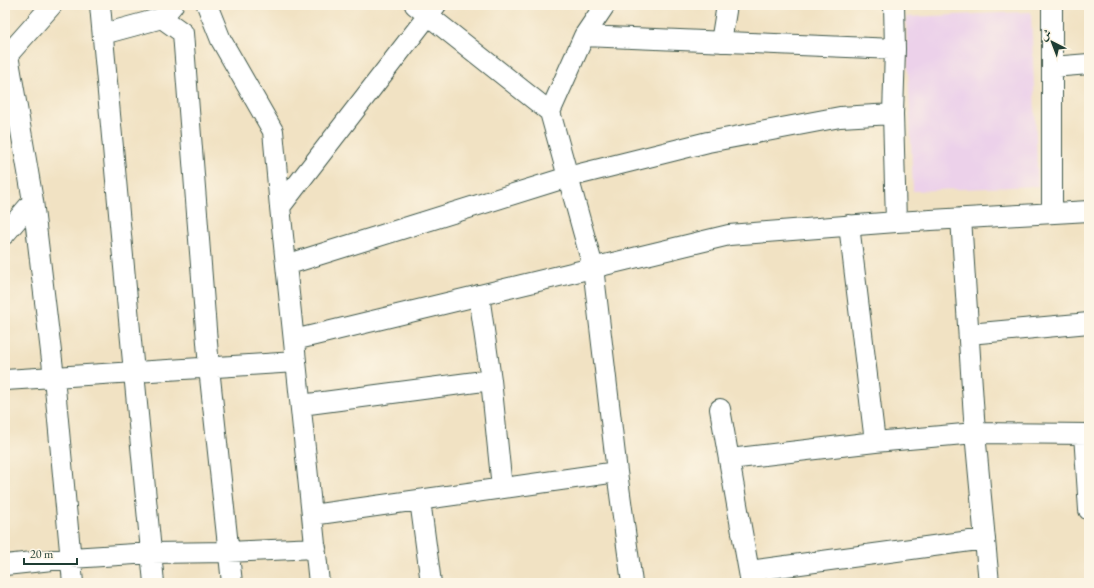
<svg xmlns="http://www.w3.org/2000/svg" width="1094" height="588" font-family="'EB Garamond',Amiri,serif">
<style>
.built{fill:#ecd1ea}
.lines{fill:none;stroke-linecap:round;stroke-linejoin:round}
.minor-casing{stroke:#3e5649;stroke-width:22}
.minor{stroke:#fff;stroke-width:20}
</style>
<rect width="100%" height="100%" fill="#fcf5e5"/>
<filter id="ink" filterUnits="userSpaceOnUse"><feTurbulence type="fractalNoise" baseFrequency=".025" numOctaves="2"/><feDisplacementMap in="SourceGraphic" scale="8" xChannelSelector="R" yChannelSelector="G"/><feConvolveMatrix kernelMatrix="1 2 1 2 8 2 1 2 1" color-interpolation-filters="sRGB"/></filter>
<filter id="wash" filterUnits="userSpaceOnUse"><feTurbulence type="fractalNoise" baseFrequency=".012" numOctaves="4" result="noise"/><feDisplacementMap in="SourceGraphic" scale="16" xChannelSelector="R" yChannelSelector="G"/><feGaussianBlur stdDeviation="0.9" result="paint"/><feColorMatrix in="noise" values="0 0 0 0 0 0 0 0 0 0 0 0 0 0 0 0 0 1.4 0 .05"/><feComposite in="paint" operator="in"/></filter>
<g filter="url(#wash)">
<rect width="100%" height="100%" fill="#f1e2c3"/>
<path class="built" d="M1031,12L1038,186L913,191L906,17Z"/>
</g>
<g filter="url(#ink)">
<g class="lines">
<g class="minor-casing">
<path id="minor" d="M100,5L122,246L154,583
M207,5L221,40L273,131L280,207
M415,5L550,112
M894,5L895,49L893,114L896,222
M1052,5V213
M162,18L183,33L209,368L232,583
M103,34L162,18L173,5
M584,36L605,5
M721,42L727,5
M8,55L33,201L54,377L73,583
M5,58L52,5
M1052,67L1089,64
M961,218L975,433L989,583
M849,225L875,442
M5,234L33,201
M286,265L568,177L708,142L840,117L893,114
M479,295L491,380L502,488
M969,334L1089,323
M294,340L729,235L896,222L1089,211
M5,380L296,362
M301,405L491,380
M720,409L751,583
M1084,434L1089,510
M730,459L875,442L975,433L1089,434
M420,500L431,583
M312,515L617,472
M5,565L71,558L151,553L228,552L316,548
M749,571L985,539
M319,583L280,207L436,5
M632,583L617,472L593,267L550,112L584,36L895,49"/>
</g>
<use href="#minor" class="minor"/>
</g>
</g>
<rect width="1094" height="588" fill="none" stroke="#fcf5e5" stroke-width="20"/>
<g transform="translate(1052 42) rotate(318)" stroke="#fcf5e5" stroke-width="3" paint-order="stroke">
<path d="M0-3L7 15L0 10L-7 15Z" fill="#1f3d34"/>
<text y="-6" font-size="11" font-weight="bold" text-anchor="middle" fill="#1f3d34">ش</text>
</g>
<path d="M24 558v6h53v-6" fill="none" stroke="#1f3d34" stroke-width="2"/>
<text x="30" y="558" font-size="12" fill="#1f3d34" stroke="#fcf5e5" stroke-width="3" paint-order="stroke">20 m</text>
</svg>
